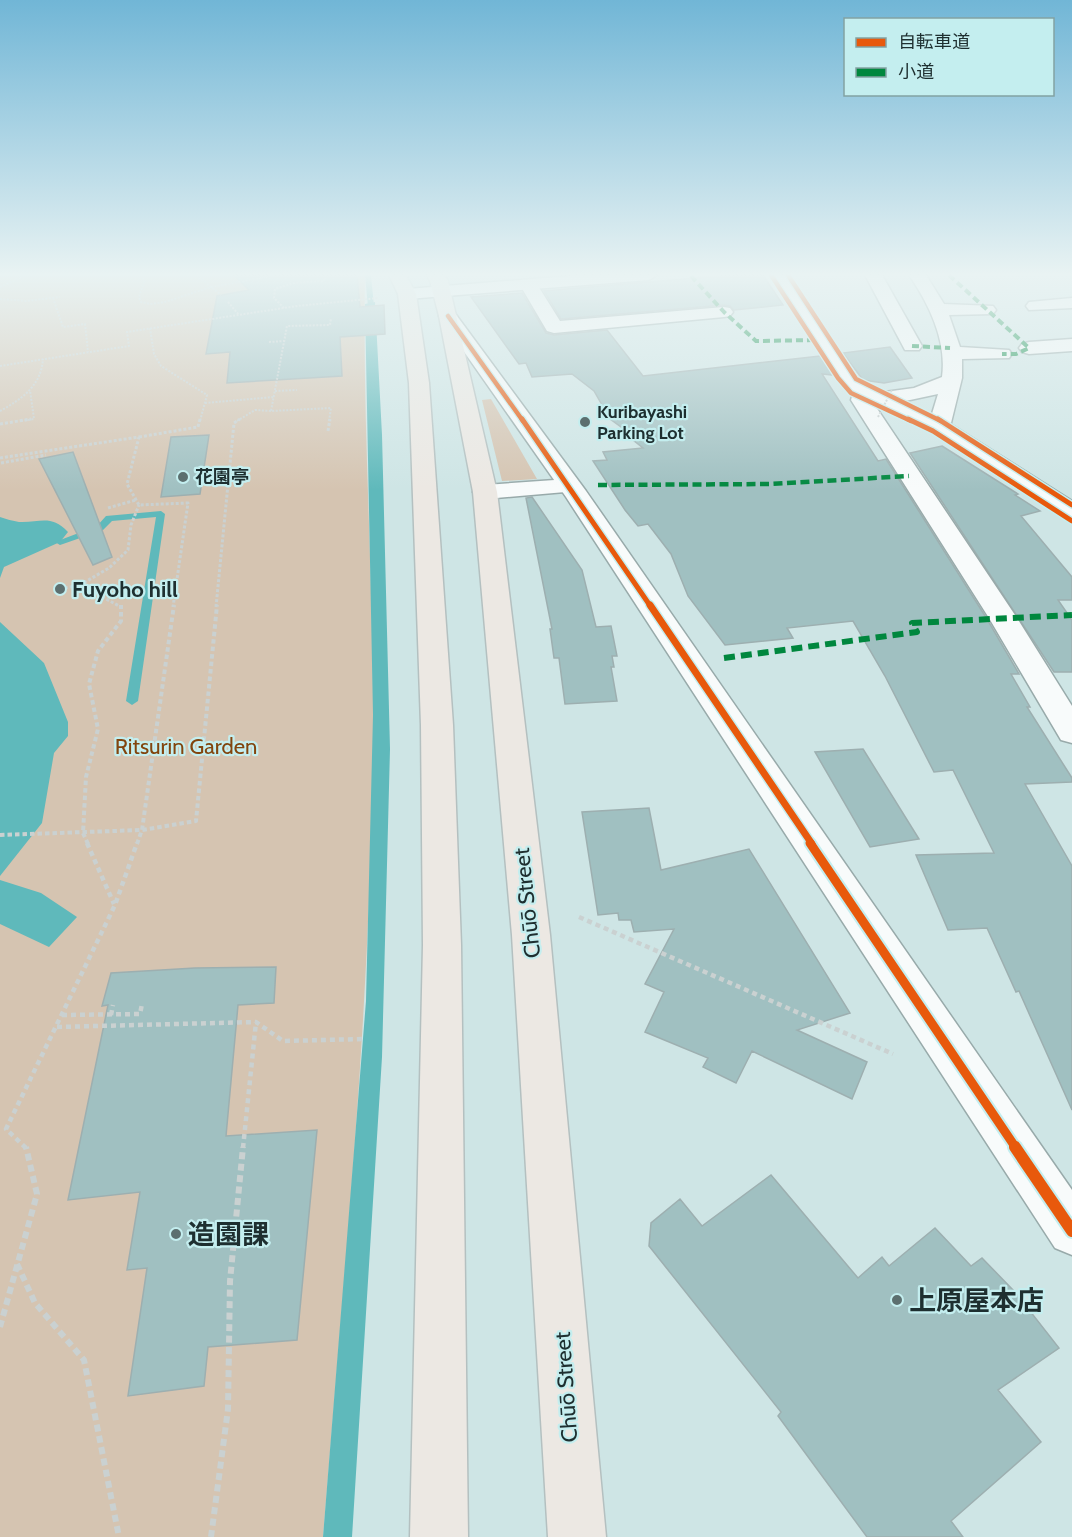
<svg xmlns="http://www.w3.org/2000/svg" width="1072" height="1537" font-family="Cabin,'Noto Sans JP',sans-serif">
<style>
.green{fill:#d5c4b1}
.water{fill:#5fb9bb}
.lines{fill:none;stroke-linecap:round;stroke-linejoin:round}
.stream{fill:#5fb9bb;fill-rule:evenodd}
.building{fill:#a0c0c1;stroke:#9dafb0;stroke-width:1.5}
.street-casing{stroke:#98aaaa;stroke-width:3}
.secondary-casing{stroke:#98aaaa;stroke-width:3}
.highway-casing{stroke:#b4c0c0;stroke-width:3}
.path-far4{stroke:#cad1d1;stroke-width:2;stroke-dasharray:2 1.5;stroke-linecap:butt}
.path-far3{stroke:#cad1d1;stroke-width:3;stroke-dasharray:3 2;stroke-linecap:butt}
.path-far2{stroke:#cad1d1;stroke-width:4;stroke-dasharray:4.5 3;stroke-linecap:butt}
.path-far1{stroke:#cad1d1;stroke-width:4.5;stroke-dasharray:5 4;stroke-linecap:butt}
.path{stroke:#cad1d1;stroke-width:6;stroke-dasharray:7 4.5;stroke-linecap:butt}
.street{fill:#f8fbfb;fill-rule:evenodd}
.secondary{fill:#f8fbfb;fill-rule:evenodd}
.highway{fill:#ece8e3;fill-rule:evenodd}
.path-bridge{stroke:#cad1d1;stroke-width:2;stroke-dasharray:2 1.5;stroke-linecap:butt}
.quiet-far2{stroke:#00873e;stroke-width:4;stroke-dasharray:7 4;stroke-linecap:butt}
.quiet-far1{stroke:#00873e;stroke-width:4.5;stroke-dasharray:9 4.5;stroke-linecap:butt}
.quiet{stroke:#00873e;stroke-width:6;stroke-dasharray:11 6;stroke-linecap:butt}
.cycleway-far4-casing{stroke:#c4eeef;stroke-width:7}
.cycleway-far3-casing{stroke:#c4eeef;stroke-width:8}
.cycleway-far2-casing{stroke:#c4eeef;stroke-width:10}
.cycleway-far1-casing{stroke:#c4eeef;stroke-width:13}
.cycleway-casing{stroke:#c4eeef;stroke-width:16}
.cycleway-far4{stroke:#e8590c;stroke-width:4.5}
.cycleway-far3{stroke:#e8590c;stroke-width:5}
.cycleway-far2{stroke:#e8590c;stroke-width:7}
.cycleway-far1{stroke:#e8590c;stroke-width:9}
.cycleway{stroke:#e8590c;stroke-width:12}
.poi-dot{fill:#5c6f6f;stroke:#c4eeef;stroke-width:2}
.labels{text-anchor:middle;dominant-baseline:central;stroke-width:4.5;stroke-linejoin:round;paint-order:stroke}
.far-poi-label{font-size:18px;font-weight:bold;fill:#1e2f30;stroke:#c4eeef;text-anchor:start}
.poi-label{font-size:22px;font-weight:bold;fill:#1e2f30;stroke:#c4eeef;text-anchor:start}
.park-label{font-size:22px;fill:#82450e;stroke:#c4eeef}
.street-label{font-size:22px;fill:#1e2f30;stroke:#c4eeef}
.near-poi-label{font-size:27px;font-weight:bold;fill:#1e2f30;stroke:#c4eeef;text-anchor:start}
</style>
<rect width="100%" height="100%" fill="#cee5e5"/>
<path class="green" d="M0,275H365C362,434 375,593 373,751C370,1014 344,1275 323,1537H0Z
M491,399L537,479L502,481L482,400Z"/>
<path class="water" d="M375,302L382,435L390,749L382,1057L352,1537H323L366,1001L373,715L365,304Z
M0,517C6,519 13,521 19,522C40,523 51,514 68,532L60,542L4,567L0,578Z
M0,622L44,663L68,722V736L54,753L42,823L0,876Z
M0,880L41,893L77,917L49,947L0,924Z"/>
<g class="lines">
<path class="stream" d="M365,275H371L375,317L372,319L369,317Z
M161,511L165,514L138,701L132,705L126,701L156,517L112,521L103,530L63,544L60,545L55,542L97,526L106,516Z"/>
</g>
<path class="building" d="M234,275H357L360,307L384,305L385,334L340,337L342,376L227,383L230,352L206,354L217,296L249,290Z
M731,275H763L783,305L734,310L730,306L724,305L561,319L544,291Z
M522,293L546,333L554,335L607,330L643,376L820,356L833,375L822,374L878,461L886,459L987,619L1019,674H1011L1030,707H1027L1072,778V782L1025,784L1072,866V1110L1019,991L1016,992L987,928L948,930L916,855L994,853L953,770L934,772L885,676L853,621L787,628L793,638L725,645L688,596L671,554L648,524L638,526L625,510L593,461L607,460L603,452L643,448L628,436L632,435L610,419L594,391L572,374L532,377L526,363L519,364L471,297Z
M890,347L912,378L884,383L863,380L843,353Z
M209,435L200,494L161,497L171,437Z
M942,446L1018,494L1015,495L1040,511L1021,516L1072,577V600H1058L1072,620V672H1054L910,453Z
M73,452L112,557L93,565L39,459Z
M532,497L582,570L596,627L611,626L617,656H612L614,667H611L617,701L565,704L559,658H554L550,629H552L526,498Z
M863,749L919,839L870,847L815,752Z
M649,808L661,870L749,849L850,1013L797,1030L867,1062L852,1099L752,1051L736,1083L703,1067L708,1058L645,1032L664,992L645,984L674,929L634,932L631,920H619L618,913L598,915L582,812Z
M276,967L274,1003L238,1005L226,1136L317,1130L297,1340L208,1347L204,1386L128,1396L147,1268L127,1270L140,1192L68,1200L108,1005L102,1006L111,973L195,968Z
M771,1175L858,1278L882,1257L889,1266L935,1228L971,1266L982,1258L1015,1292L1059,1348L998,1390L1041,1442L951,1521L963,1537H867L778,1416L781,1412L649,1246L651,1223L680,1199L702,1226Z"/>
<g class="lines">
<g class="street-casing">
<path id="street" d="M865,275H882L922,346L919,350H905Z
M909,275H926L944,304L993,306L996,310L993,314L949,315L960,347L1009,350L1012,354L1009,358L962,359V378L950,427L947,432L939,434L931,432L928,427L938,394L896,403L870,402L867,398L870,394L914,388L942,377C947,341 929,304 909,275Z
M529,280L535,281L560,321L724,307L730,308L733,312L730,316L724,317L554,333L547,331L520,285L523,281Z
M1072,298V308L1029,310L1026,306L1029,302Z
M1072,339V351L1029,354L1022,352L1019,348L1022,344L1029,342Z
M569,479L577,481L581,486L577,491L485,499L477,497L473,492L477,487L485,485Z"/>
</g>
<g class="secondary-casing">
<path id="secondary" d="M582,275H657L649,280L407,299L401,298L398,294L401,290L407,289Z
M772,275H789L857,378L863,383L947,422L1072,501V519L1063,517L931,432L874,404L1017,618L1072,706V743L1061,740L989,618L851,400L853,393L840,382Z
M448,311L454,312L586,491L1072,1190V1255L1055,1248L566,497L439,316L442,312Z"/>
</g>
<g class="highway-casing">
<path id="highway" d="M389,275H406L416,294L429,383L453,725L461,945L468,1537H410L423,945L421,725L409,383L398,294Z
M427,275H444L448,281L497,492L550,935L606,1537H548L512,935L473,492L439,316L430,281Z"/>
</g>
<path class="path-far4" d="M141,275L144,282L139,297L141,302L150,304L165,302L211,287L277,275
M196,275L221,295
M141,276L176,275
M0,287L26,275
M53,298L63,327L85,324L88,352
M0,299L26,301L60,297
M228,302L239,315
M284,308L274,298L275,289L294,283L324,281V276
M150,328L154,354L161,366L207,395L200,421
M269,342L284,341
M0,366L129,346L127,332L297,306L378,298
M275,391L297,390
M205,403L274,397
M0,411C22,399 41,386 43,359
M21,421L34,419L30,390
M237,421L255,410L271,411
M329,421L331,408L271,411L287,326L330,325L331,318"/>
<path class="path-far3" d="M0,424L31,419
M328,431L330,419
M139,437L198,427L200,419
M0,458L139,437L127,484L139,505L188,503L173,607
M1,463L46,455
M108,508L136,500
M80,585L121,607
M60,589L80,585L109,568L128,550L131,525L139,505
M216,607L234,423L240,419"/>
<path class="path-far2" d="M0,835L142,830L196,821L217,605
M88,844L83,833L86,777L98,729L89,684L98,651L121,621V605
M137,844L142,830L174,605"/>
<path class="path-far1" d="M87,843L114,904
M579,917L893,1054
M62,1015L140,1014L142,1004
M111,1015L113,1005
M57,1027L256,1022L283,1041L363,1039
M26,1148L6,1129L115,905L137,843
M243,1148L256,1022"/>
<path class="path" d="M17,1264L35,1303L84,1360L119,1537
M0,1327L37,1194L26,1147
M211,1537L228,1409L230,1281L243,1147"/>
<use href="#street" class="street"/>
<use href="#secondary" class="secondary"/>
<use href="#highway" class="highway"/>
<path class="path-bridge" d="M878,417L892,390"/>
<path class="quiet-far2" d="M949,275L1029,348L1016,354H1002
M691,276L724,312L756,341L817,340
M912,346L950,348"/>
<path class="quiet-far1" d="M598,485L771,484L909,476"/>
<path class="quiet" d="M724,658L917,632L912,623L1072,615"/>
<g class="cycleway-far4-casing">
<path id="cycleway-far4" d="M771,275L838,378L851,393L911,421
M788,275L856,379L941,421
M448,316L523,421"/>
</g>
<g class="cycleway-far3-casing">
<path id="cycleway-far3" d="M522,419L651,607
M908,419L933,431L1072,521
M938,419L1072,505"/>
</g>
<g class="cycleway-far2-casing">
<path id="cycleway-far2" d="M650,605L812,844"/>
</g>
<g class="cycleway-far1-casing">
<path id="cycleway-far1" d="M810,843L1016,1148"/>
</g>
<g class="cycleway-casing">
<path id="cycleway" d="M1015,1147L1072,1231"/>
</g>
<use href="#cycleway-far4" class="cycleway-far4"/>
<use href="#cycleway-far3" class="cycleway-far3"/>
<use href="#cycleway-far2" class="cycleway-far2"/>
<use href="#cycleway-far1" class="cycleway-far1"/>
<use href="#cycleway" class="cycleway"/>
</g>
<linearGradient id="sky" x2="0" y2="1"><stop stop-color="#71b6d6"/><stop offset="0.56" stop-color="#e9f3f3"/><stop offset="1" stop-color="#e9f3f3" stop-opacity="0"/></linearGradient>
<rect width="1072" height="490" fill="url(#sky)"/>
<g class="poi-dot">
<circle cx="585" cy="422" r="6"/>
<circle cx="183" cy="477" r="6"/>
<circle cx="60" cy="589" r="6"/>
<circle cx="176" cy="1234" r="6"/>
<circle cx="897" cy="1300" r="6"/>
</g>
<g class="labels">
<g class="far-poi-label">
<text x="597" y="412">Kuribayashi<tspan x="597" dy="21">Parking Lot</tspan></text>
<text x="195" y="477">花園亭</text>
</g>
<g class="poi-label">
<text x="72" y="589">Fuyoho hill</text>
</g>
<g class="park-label">
<text x="186" y="746">Ritsurin Garden</text>
</g>
<g class="street-label">
<text transform="translate(527 903) rotate(-96)">Chūō Street</text>
<text transform="translate(566 1387) rotate(-94)">Chūō Street</text>
</g>
<g class="near-poi-label">
<text x="188" y="1234">造園課</text>
<text x="909" y="1300">上原屋本店</text>
</g>
</g>
<rect x="844" y="18" width="210" height="78" fill="#c4eeef" stroke="#82a2a3" stroke-width="1.5"/>
<rect x="856" y="38" width="30" height="9" fill="#e8590c" stroke="#82a2a3" stroke-width="1.5"/>
<text x="898" y="48" font-size="18" fill="#1e2f30">自転車道</text>
<rect x="856" y="68" width="30" height="9" fill="#00873e" stroke="#82a2a3" stroke-width="1.5"/>
<text x="898" y="78" font-size="18" fill="#1e2f30">小道</text>
</svg>
